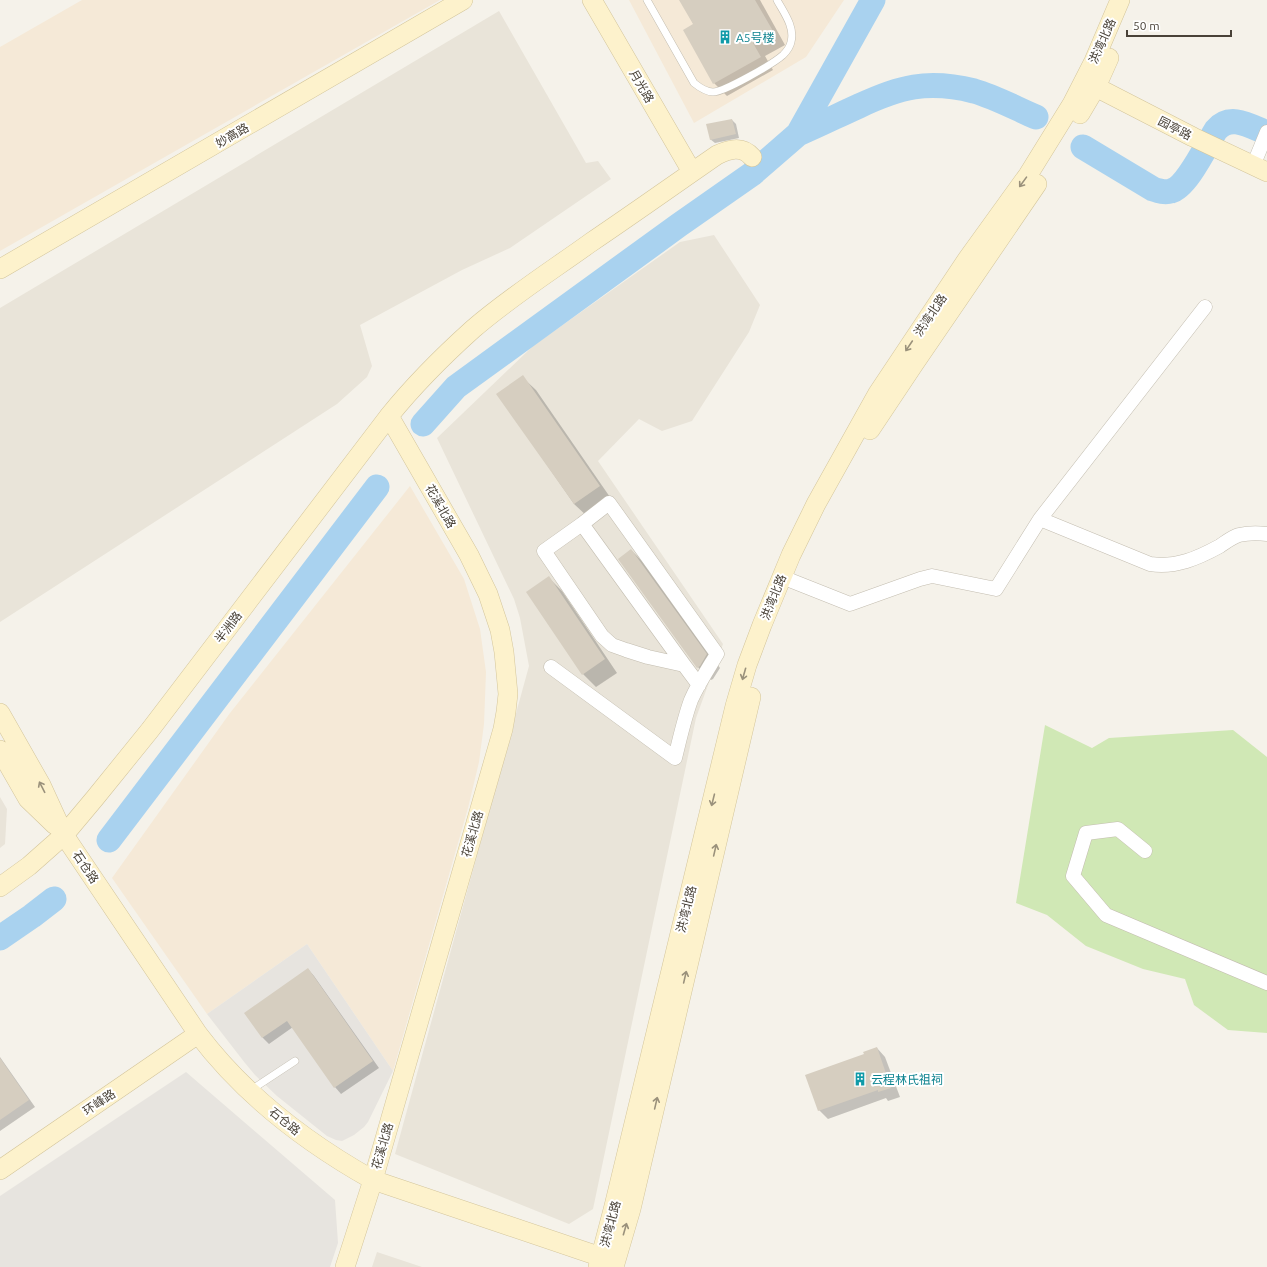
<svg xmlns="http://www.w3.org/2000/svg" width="1267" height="1267" font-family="Ubuntu,'Noto Sans SC',sans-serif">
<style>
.residential{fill:#e9e4d9}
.commercial{fill:#f5e9d7}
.industrial{fill:#e7e4df}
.green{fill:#d0e8b5}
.shadow{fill:#0003}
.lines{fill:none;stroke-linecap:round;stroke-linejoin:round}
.river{stroke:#a9d2ef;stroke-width:25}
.building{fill:#d6cec0}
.lane-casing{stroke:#c3bdb0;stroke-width:8}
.street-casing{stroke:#c3bdb0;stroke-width:15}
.secondary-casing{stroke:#d3c59b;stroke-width:20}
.lane{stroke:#fff;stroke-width:7}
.street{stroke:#fff;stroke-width:14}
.secondary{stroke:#fdf2cc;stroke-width:19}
.oneway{stroke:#9a917b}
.labels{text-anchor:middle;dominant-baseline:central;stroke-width:4;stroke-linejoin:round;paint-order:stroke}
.culture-label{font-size:12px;fill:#0d838f;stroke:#fff;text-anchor:start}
.street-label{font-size:12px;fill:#494238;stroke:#fff}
</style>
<rect width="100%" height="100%" fill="#f5f2ea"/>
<path class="residential" d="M499,11L586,163L598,161L611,179L510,248L462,270L360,325L372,366L367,377L337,404L0,622V308Z
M714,235L760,305L749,332L692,421L662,431L639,419L598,461L723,644L696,718L593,1209L569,1224L395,1154L529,666L520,618L514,599L437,438L533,346L680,242Z
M0,797L7,809L5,844L0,848Z
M377,1252L422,1267H372Z"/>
<path class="commercial" d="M82,0H440L0,251V47Z
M629,0H844L806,57L694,123Z
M410,486L464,579L480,629L486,672L484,724L479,762L468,808L393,1071L307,944L207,1014L112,878L230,713Z"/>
<path class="industrial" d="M307,944L393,1071L368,1122L364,1127L354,1135L342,1141L336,1140L327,1136L277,1096L255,1075L245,1063L207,1014Z
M186,1072L335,1200L338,1243L330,1267H0V1196Z"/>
<path class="green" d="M1045,725L1092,748L1109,738L1233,730L1267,757V1033L1228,1030L1194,1005L1185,979L1143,969L1086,946L1047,915L1016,903Z"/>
<path class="shadow" d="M681,0H760L785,45L765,56L773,70L727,96L714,83L694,25Z
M732,120L736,124L739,138L715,143L710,139Z
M522,377L536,390L612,500L588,517L574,504L498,394Z
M631,550L645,564L720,668L713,679L711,680L698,667Z
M549,578L562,591L617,673L596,687L583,674Z
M308,969L314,976L379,1068L341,1094L335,1087L293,1027L269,1044L263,1038L246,1013Z
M877,1048L885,1057L900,1097L888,1101L886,1098L828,1119L819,1110L865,1054Z
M0,1057L35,1107L0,1131Z"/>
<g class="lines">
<path class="river" d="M798,134C819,125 839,115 859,106C876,98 895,90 914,87C934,84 954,86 974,91C995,97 1015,108 1036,117
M1083,147L1153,189C1159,191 1165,193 1171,191C1187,187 1207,144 1216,130C1230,113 1250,126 1267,133
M423,424L456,387L679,225L752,174L798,134L873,0
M109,840L377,487
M0,938L32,916L54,899"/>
</g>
<path class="building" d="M679,0H755L773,31L753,43L761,57L713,84L683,30L693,24Z
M732,119L736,134L710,140L706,124Z
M523,375L600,486L574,504L496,394Z
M631,549L707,654L700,666L697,668L618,559Z
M549,576L605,659L582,675L526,592Z
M308,968L373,1061L334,1088L287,1021L262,1038L244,1013Z
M877,1047L891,1088L878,1092V1090L818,1111L805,1075L864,1054L863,1052Z
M0,1058L29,1100L0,1120Z"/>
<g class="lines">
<g class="lane-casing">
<path id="lane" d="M647,0L694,83C699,87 706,92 713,92C724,92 773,64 783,55C786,52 790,47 791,42C795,27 784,13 777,0
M251,1090L295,1061"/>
</g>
<g class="street-casing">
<path id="street" d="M1253,166L1267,132
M1040,519L1150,564C1176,568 1198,558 1220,546C1226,542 1232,537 1239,535C1248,533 1258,533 1267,534
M782,576L792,581L850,604L920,579L932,576L996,589L1040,519L1205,307
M684,665L648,657L626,650L612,645L602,636L544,551L582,524L684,665L699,685
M551,667L675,758C680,738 684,719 691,700C698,684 708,669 717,654L609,503L582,524
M1145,851L1118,829L1086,833L1073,876L1106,915L1267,983"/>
</g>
<g class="secondary-casing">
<path id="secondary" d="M592,0L692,172
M1086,82L1193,137L1267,172
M1080,114L1096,87L1109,58
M0,269L463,0
M870,430L914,364L1037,184
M0,713L41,785L64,835L198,1034C244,1095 307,1143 373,1180L613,1261
M0,750L28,799L55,825
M0,887L29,866L64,835L95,798L150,730L389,416C414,385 443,356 473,329C510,297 551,271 590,243C633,214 675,184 717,155C729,149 742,145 752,157
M0,1170L198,1034
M345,1267L373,1180L503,729L506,712L508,694L504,652L500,630L488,594L469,555L389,416
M598,1267L614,1206L735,706L747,665L762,625L791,555L816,504L878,393L968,258L1028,175L1072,104L1094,61L1120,0
M614,1267L631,1209L751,697"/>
</g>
<use href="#lane" class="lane"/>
<use href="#street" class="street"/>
<use href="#secondary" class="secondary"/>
</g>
<defs><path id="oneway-shaft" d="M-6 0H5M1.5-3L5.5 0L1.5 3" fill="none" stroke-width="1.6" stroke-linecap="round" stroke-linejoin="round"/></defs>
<g class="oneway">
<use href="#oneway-shaft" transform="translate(1023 182) rotate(126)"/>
<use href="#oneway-shaft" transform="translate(909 346) rotate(124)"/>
<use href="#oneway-shaft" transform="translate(744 674) rotate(106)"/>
<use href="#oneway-shaft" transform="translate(42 787) rotate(-117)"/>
<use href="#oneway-shaft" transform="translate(713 800) rotate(104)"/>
<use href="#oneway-shaft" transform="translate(715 850) rotate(-77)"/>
<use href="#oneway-shaft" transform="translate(685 977) rotate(-77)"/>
<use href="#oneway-shaft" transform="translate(656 1103) rotate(-77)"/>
<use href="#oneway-shaft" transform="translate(625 1229) rotate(-74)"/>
</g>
<defs>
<g id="building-bare" transform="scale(1.08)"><path d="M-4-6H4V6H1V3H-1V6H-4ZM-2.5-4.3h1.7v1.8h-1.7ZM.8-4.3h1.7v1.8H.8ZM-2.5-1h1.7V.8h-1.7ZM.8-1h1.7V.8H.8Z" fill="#0f9aa8" stroke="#fff" stroke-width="2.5" paint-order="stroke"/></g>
</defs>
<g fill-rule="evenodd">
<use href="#building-bare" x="725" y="37"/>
<use href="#building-bare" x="860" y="1079"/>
</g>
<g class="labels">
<g class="culture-label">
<text x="736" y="37">A5号楼</text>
<text x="871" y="1079">云程林氏祖祠</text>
</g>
<g class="street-label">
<text transform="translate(1102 41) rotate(-66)">洪湾北路</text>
<text transform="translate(642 86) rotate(60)">月光路</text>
<text transform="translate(1175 128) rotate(27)">园亭路</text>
<text transform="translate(232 135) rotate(-30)">妙高路</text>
<text transform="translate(930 315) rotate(-56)">洪湾北路</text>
<text transform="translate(441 506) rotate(60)">花溪北路</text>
<text transform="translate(773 597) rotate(-68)">洪湾北路</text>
<text transform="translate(228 627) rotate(-53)">半洲路</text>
<text transform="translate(472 834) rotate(-74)">花溪北路</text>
<text transform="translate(86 867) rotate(56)">石仓路</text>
<text transform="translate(686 909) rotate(-76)">洪湾北路</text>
<text transform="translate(99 1102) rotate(-34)">环峰路</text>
<text transform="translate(285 1121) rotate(39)">石仓路</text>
<text transform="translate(382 1146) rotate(-74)">花溪北路</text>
<text transform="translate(610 1224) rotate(-75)">洪湾北路</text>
</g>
</g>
<path d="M1127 30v6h104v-6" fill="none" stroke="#494238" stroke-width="2"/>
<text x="1133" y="30" font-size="12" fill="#494238" stroke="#ffffff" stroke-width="3" paint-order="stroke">50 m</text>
</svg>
